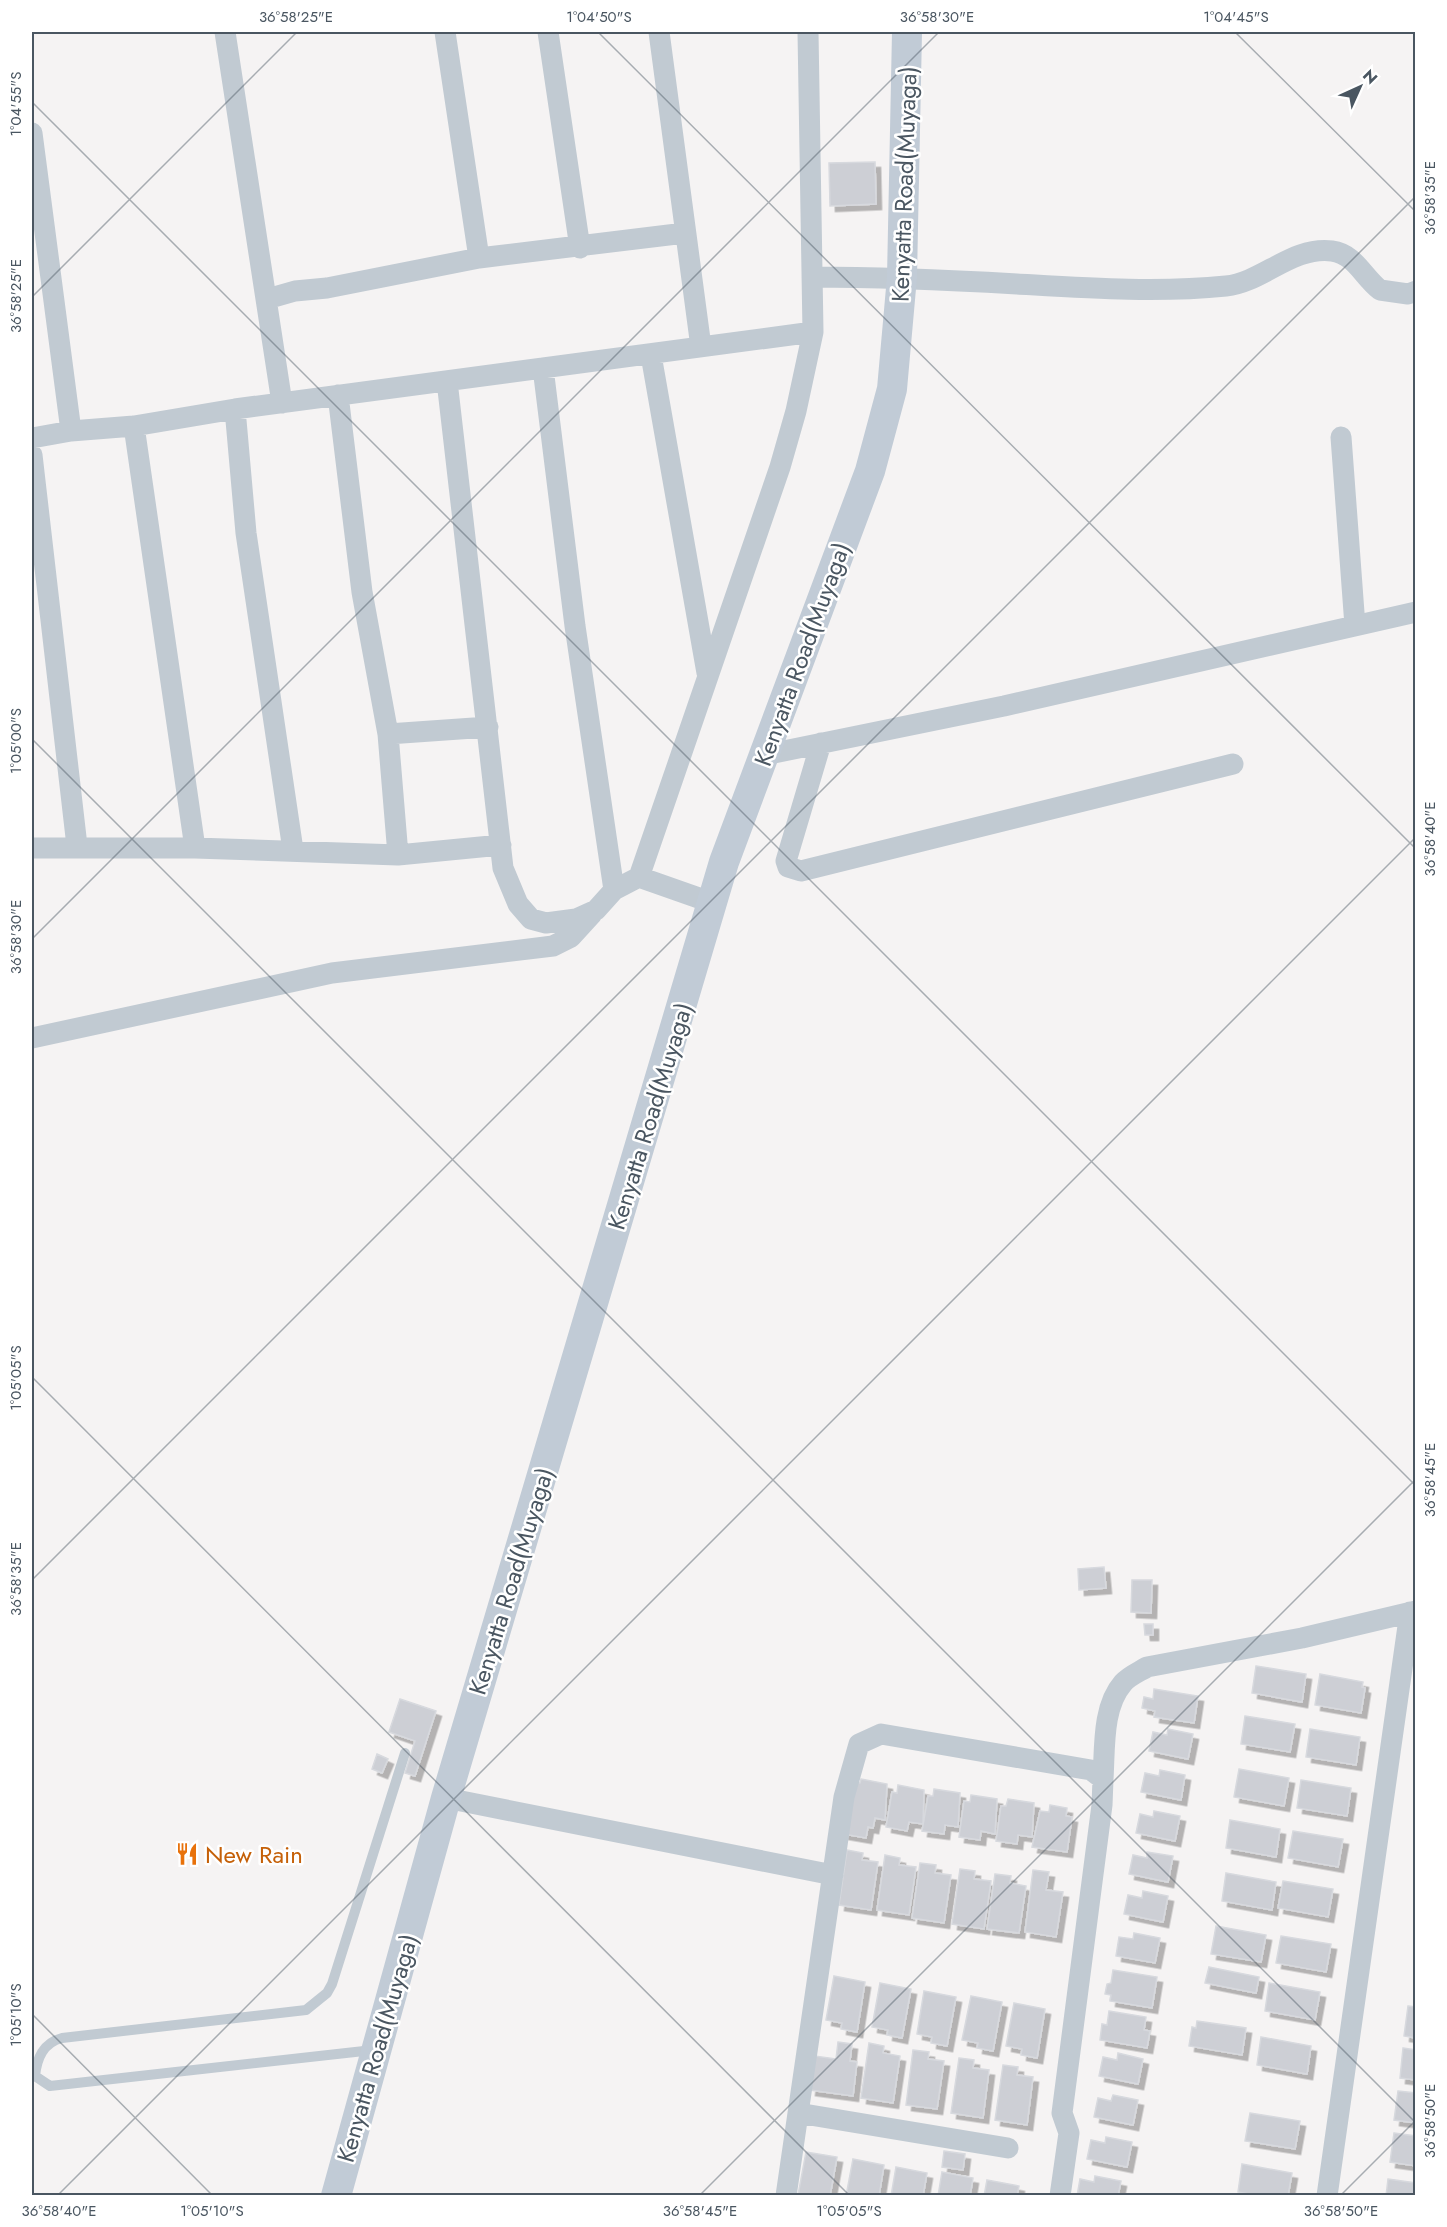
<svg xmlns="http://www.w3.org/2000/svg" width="1447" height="2227" font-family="Jost,sans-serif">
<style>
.building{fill:#cdcfd5;stroke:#d7d9de;stroke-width:1.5;filter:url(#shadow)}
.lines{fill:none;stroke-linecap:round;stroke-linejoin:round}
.service{stroke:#c1cad2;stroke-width:10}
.minor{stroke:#c1cad2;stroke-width:21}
.secondary{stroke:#c1cbd6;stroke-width:30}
.ticks{fill:none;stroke:#4a5661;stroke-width:1.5;stroke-opacity:0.45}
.labels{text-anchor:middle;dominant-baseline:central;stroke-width:5;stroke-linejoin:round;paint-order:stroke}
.street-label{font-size:24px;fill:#4a5661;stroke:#fff}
.food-label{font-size:24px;fill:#c56008;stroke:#fff;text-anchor:start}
.neatline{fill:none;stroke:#4a5661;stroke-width:2}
.ticks-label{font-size:15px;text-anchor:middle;fill:#4a5661}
</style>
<defs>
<filter id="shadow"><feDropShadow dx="5.5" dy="5.5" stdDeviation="0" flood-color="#0004"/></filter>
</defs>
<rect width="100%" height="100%" fill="#f5f3f3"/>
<path class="building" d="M875,162L876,204L830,206L829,163Z
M1104,1567L1106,1588L1079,1590L1078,1569Z
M1132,1580H1152L1151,1613L1131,1612Z
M1144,1624H1153V1635H1145Z
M1256,1666L1306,1674L1302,1702L1252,1693Z
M1320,1674L1363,1682L1362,1687L1365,1688L1361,1713L1315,1705Z
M1154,1689L1198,1696L1194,1723L1154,1717L1155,1711L1142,1708L1144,1697L1153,1699Z
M400,1699L436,1711L415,1776L405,1773L415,1741L389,1732Z
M1245,1716L1295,1724L1290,1752L1241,1744Z
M1168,1729L1193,1734L1188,1759L1149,1751L1153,1732L1167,1735Z
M1310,1729L1360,1737L1356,1765L1306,1757Z
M377,1754L388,1759L382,1773L372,1769Z
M1239,1769L1289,1778L1284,1806L1234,1797Z
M1160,1770L1185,1775L1181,1800L1141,1792L1145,1773L1159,1776Z
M861,1779L887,1784L885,1820L875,1818L873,1828L868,1827L866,1838L843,1834L854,1782L860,1783Z
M1301,1780L1351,1788L1347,1816L1297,1808Z
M898,1785L924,1790L923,1824L909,1822L907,1831L886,1827L892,1792L897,1793Z
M934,1789L960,1793L958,1827L945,1825L944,1834L922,1831L928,1796H933Z
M971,1795L997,1799L995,1834L981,1831L980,1840L959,1837L964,1801L970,1802Z
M1008,1799L1034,1803L1032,1837L1018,1835L1017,1844L996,1841L1001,1806H1006Z
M1050,1805L1067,1808L1066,1816L1072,1817L1067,1852L1032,1847L1040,1811L1049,1812Z
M1154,1811L1180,1816L1175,1841L1136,1833L1140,1814L1153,1817Z
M1230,1820L1280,1829L1276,1857L1226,1848Z
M1293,1831L1343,1839L1338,1867L1288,1858Z
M847,1850L863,1853L862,1860L878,1862L871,1910L839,1905Z
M1147,1852L1173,1856L1168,1882L1129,1874L1133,1855L1147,1858Z
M885,1855L900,1858L899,1865L916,1867L909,1915L877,1910Z
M920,1863L936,1865L935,1873L951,1875L944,1923L912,1918Z
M960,1869L975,1871L974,1879L991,1881L984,1929L952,1924Z
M1033,1870L1049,1872L1046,1890L1063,1892L1056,1937L1025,1932Z
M1226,1873L1276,1882L1272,1910L1222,1901Z
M995,1874L1011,1876L1010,1883L1026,1886L1019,1933L987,1929Z
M1283,1881L1333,1889L1328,1917L1278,1908Z
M1143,1891L1168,1896L1163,1922L1124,1914L1128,1895L1142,1898Z
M1216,1926L1266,1935L1261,1962L1211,1954Z
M1134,1933L1160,1938L1155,1963L1116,1956L1119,1937L1133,1939Z
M1281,1936L1331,1944L1326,1972L1276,1963Z
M1209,1967L1259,1977L1256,1993L1205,1983Z
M1113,1970L1157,1977L1152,2008L1110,2001L1111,1995L1105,1994L1107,1984L1111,1983Z
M834,1976L865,1982L857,2032L841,2029L842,2023L826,2020Z
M880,1983L911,1989L902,2038L887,2035L888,2030L872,2027Z
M1269,1983L1320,1992L1315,2020L1265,2011Z
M924,1991L956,1997L947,2046L931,2043L932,2037L917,2034Z
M971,1996L1002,2002L993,2051L977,2048L978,2043L962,2040Z
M1014,2003L1045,2009L1037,2058L1021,2055L1022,2049L1006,2046Z
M1408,2006L1416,2007V2038L1404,2036Z
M1109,2011L1146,2017L1144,2030L1150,2031L1147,2048L1100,2040L1102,2024L1107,2025Z
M1197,2021L1246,2028L1242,2055L1189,2046L1192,2027L1196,2028Z
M1261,2037L1311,2046L1307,2074L1257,2065Z
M838,2042L852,2044L850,2061L857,2062L853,2096L810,2090L815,2056L836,2059Z
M869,2043L884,2046L883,2053L900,2056L893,2103L861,2098Z
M1403,2048L1416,2050V2080L1400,2078Z
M913,2050L929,2052L928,2059L944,2061L937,2109L906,2105Z
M1118,2053L1143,2059L1138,2084L1099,2076L1103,2057L1117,2060Z
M959,2058L974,2060L973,2068L989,2070L983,2118L951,2113Z
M1003,2065L1018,2067L1017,2075L1033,2077L1027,2125L995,2120Z
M1398,2091L1416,2093V2123L1394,2120Z
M1113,2095L1138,2100L1133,2125L1094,2117L1098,2098L1111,2101Z
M1250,2113L1300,2121L1295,2149L1245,2141Z
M1394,2133L1416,2136V2166L1390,2162Z
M1106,2137L1132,2142L1127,2167L1087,2159L1091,2140L1105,2143Z
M944,2151L965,2154L963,2170L942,2167Z
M806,2152L837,2157L830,2196L798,2195Z
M853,2159L884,2165L879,2196H846Z
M1242,2164L1292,2173L1288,2196H1259L1238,2192Z
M896,2167L927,2173L923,2196H891Z
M942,2172L973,2178L970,2196H938Z
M1095,2176L1121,2181L1118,2196H1077L1080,2179L1094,2182Z
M1388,2179L1416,2183V2196H1386Z
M987,2180L1019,2186L1017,2196H984Z"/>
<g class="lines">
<path class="service" d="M373,2050L50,2086L35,2076C37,2058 43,2043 62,2038L306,2010L327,1993L332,1984L405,1753"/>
<path class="minor" d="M225,32L282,403
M445,32L479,258
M548,32L580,248
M659,32L701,347
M32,133L71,431
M812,277C880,277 948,280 1017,284C1086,288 1157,293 1226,286C1263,282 1292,246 1332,251C1355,254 1363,277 1380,290L1408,294L1416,291
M267,299L295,291L327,288L479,258L685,233
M651,355L707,673
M543,368L575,626L614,890
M447,381L503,868L518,904L531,919L546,923L576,919L596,910L614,890L639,877L780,467L796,411L813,332L808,32
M338,395L362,592L388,734L398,855
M235,409L246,533L293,850
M134,426L195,848
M1341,437L1355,626
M32,438L71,431L134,426L235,409L813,332
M32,455L77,846
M388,734L488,727
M821,743L786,861L788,867L801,871L1233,764
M764,755L1004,706L1416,612
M32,848H195L398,855L501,845
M639,877L713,903
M32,1038L332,973L553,946L571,937L592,914
M1103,1779C1105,1748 1102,1707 1123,1683C1129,1676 1139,1672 1147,1667L1302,1638L1416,1611
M446,1798L833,1875
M798,2113L1008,2148
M786,2196L844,1797L859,1744L881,1734L1091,1770L1103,1779L1102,1805L1062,2113L1069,2133L1060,2196
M1327,2196L1410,1612"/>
<path class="secondary" d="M336,2196L446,1798L724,862L870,471L892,389L902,277L907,32"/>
</g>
<path class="ticks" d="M598,32L1416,849M1235,32L1416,212M32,102L1416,1486M32,297L297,32M32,739L1416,2123M32,939L939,32M32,1377L850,2196M32,1580L1416,196M32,2014L213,2196M57,2196L1416,837M699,2196L1416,1479M1340,2196L1416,2120"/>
<defs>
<g id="restaurant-bare" transform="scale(1.8)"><path d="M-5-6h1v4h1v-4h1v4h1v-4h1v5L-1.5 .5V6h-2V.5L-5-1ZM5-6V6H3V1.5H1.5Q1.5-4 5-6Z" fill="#e8710a" stroke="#fff" stroke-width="2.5" paint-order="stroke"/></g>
</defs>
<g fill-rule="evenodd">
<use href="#restaurant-bare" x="187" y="1854"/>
</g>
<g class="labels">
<g class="street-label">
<text transform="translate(904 184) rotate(-88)">Kenyatta Road(Muyaga)</text>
<text transform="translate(802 654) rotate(-70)">Kenyatta Road(Muyaga)</text>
<text transform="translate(650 1116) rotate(-73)">Kenyatta Road(Muyaga)</text>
<text transform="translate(511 1581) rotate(-73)">Kenyatta Road(Muyaga)</text>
<text transform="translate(377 2048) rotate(-74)">Kenyatta Road(Muyaga)</text>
</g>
<g class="food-label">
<text x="205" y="1854">New Rain</text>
</g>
</g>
<rect width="1447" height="2227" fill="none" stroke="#ffffff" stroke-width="66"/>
<g transform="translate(1360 87) rotate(45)" stroke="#ffffff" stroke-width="4.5" paint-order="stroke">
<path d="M0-4.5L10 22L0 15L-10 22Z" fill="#4a5661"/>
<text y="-9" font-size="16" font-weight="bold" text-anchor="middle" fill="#4a5661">N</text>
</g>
<rect x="33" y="33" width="1381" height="2161" class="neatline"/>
<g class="ticks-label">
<text x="296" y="22">36°58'25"E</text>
<text x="599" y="22">1°04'50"S</text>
<text x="937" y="22">36°58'30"E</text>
<text x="1236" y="22">1°04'45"S</text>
<text transform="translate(16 104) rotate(-90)" y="5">1°04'55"S</text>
<text transform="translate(1430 198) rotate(-90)" y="5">36°58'35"E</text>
<text transform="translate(16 296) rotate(-90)" y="5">36°58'25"E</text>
<text transform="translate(16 741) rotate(-90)" y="5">1°05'00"S</text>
<text transform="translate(1430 839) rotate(-90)" y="5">36°58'40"E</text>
<text transform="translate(16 937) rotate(-90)" y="5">36°58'30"E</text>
<text transform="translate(16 1378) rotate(-90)" y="5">1°05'05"S</text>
<text transform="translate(1430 1480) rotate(-90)" y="5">36°58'45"E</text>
<text transform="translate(16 1579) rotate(-90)" y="5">36°58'35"E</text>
<text transform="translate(16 2015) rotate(-90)" y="5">1°05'10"S</text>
<text transform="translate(1430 2121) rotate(-90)" y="5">36°58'50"E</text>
<text x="59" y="2216">36°58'40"E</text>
<text x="212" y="2216">1°05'10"S</text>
<text x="700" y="2216">36°58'45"E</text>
<text x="849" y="2216">1°05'05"S</text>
<text x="1341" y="2216">36°58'50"E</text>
</g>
</svg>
